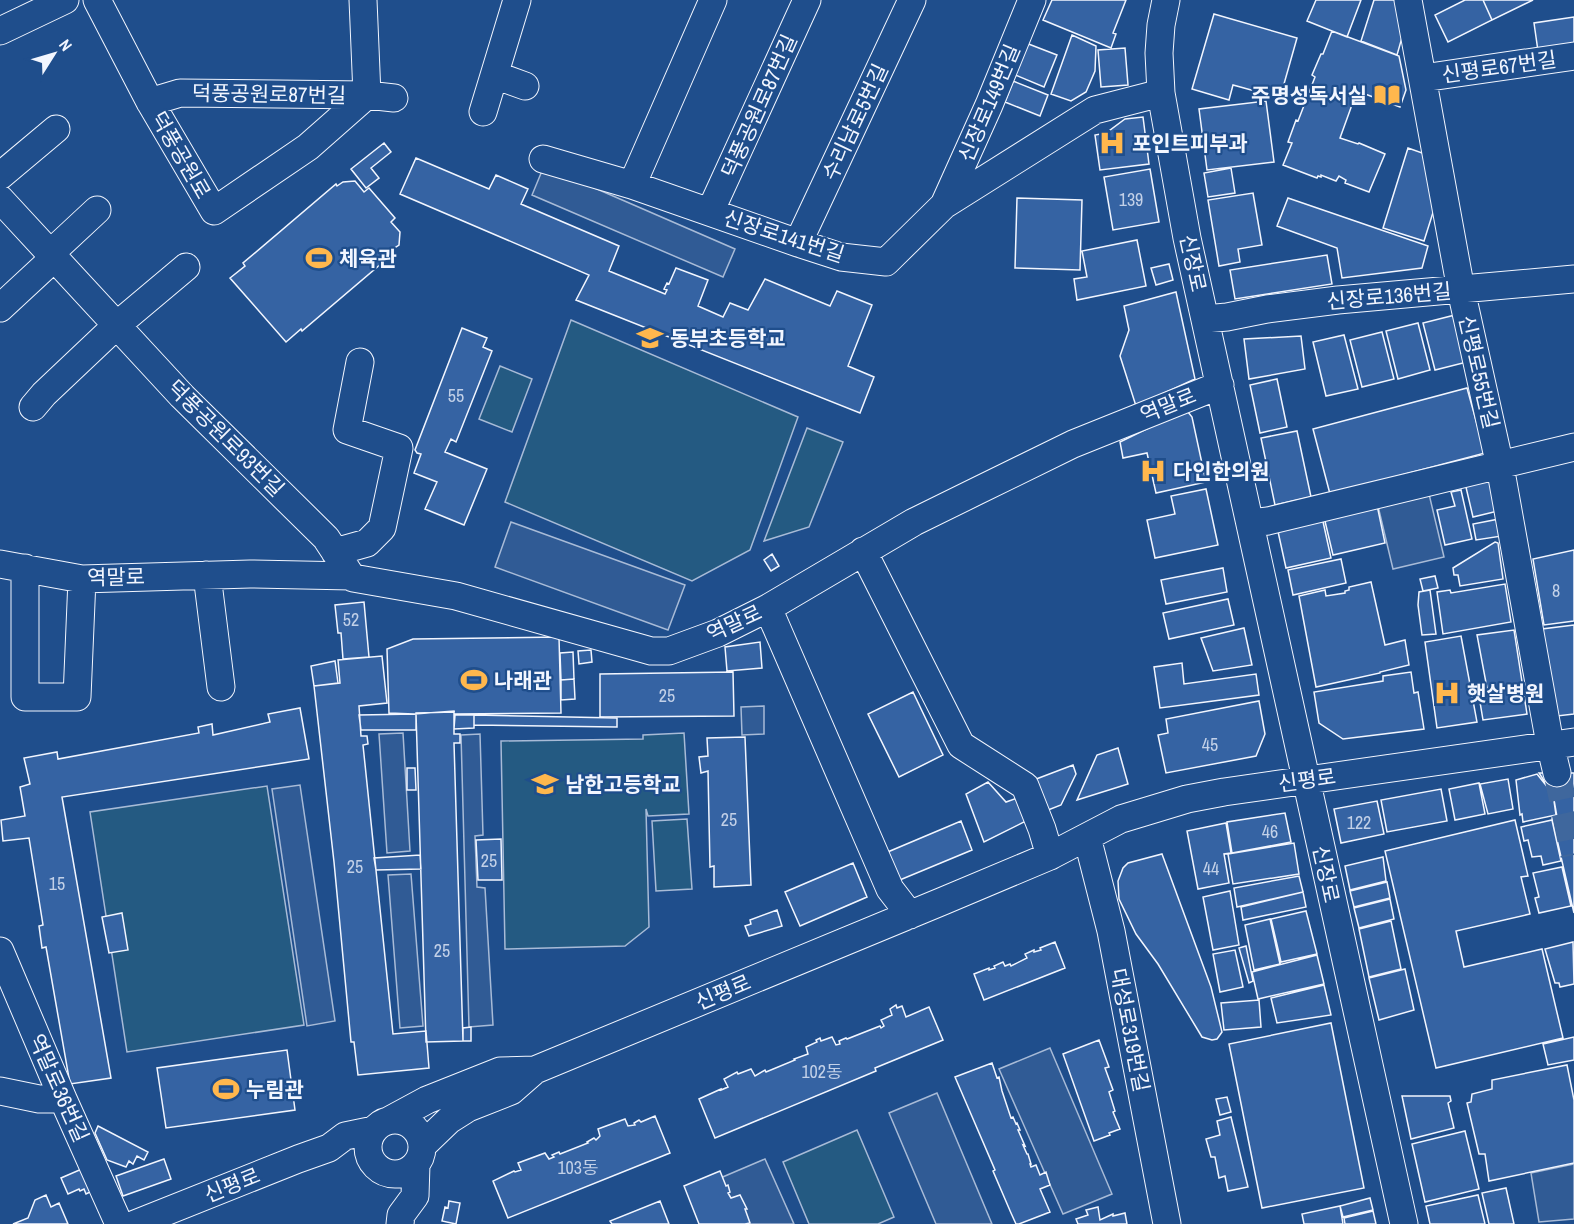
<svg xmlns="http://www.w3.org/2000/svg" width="1574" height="1224" font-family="'Archivo Narrow','Noto Sans KR',sans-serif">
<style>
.green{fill:#245a82;stroke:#a8bbd7;stroke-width:1.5}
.parking{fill:#305b95;stroke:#a8bbd7;stroke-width:1.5}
.building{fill:#3563a3;stroke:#f2f6ff;stroke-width:1.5}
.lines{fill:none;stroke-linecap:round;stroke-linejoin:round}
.minor-tunnel{stroke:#3f679d;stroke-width:27;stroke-dasharray:27 14;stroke-linecap:butt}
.minor-casing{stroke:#f2f6ff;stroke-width:29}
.minor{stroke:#1f4e8c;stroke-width:27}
.labels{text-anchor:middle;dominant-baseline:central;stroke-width:4.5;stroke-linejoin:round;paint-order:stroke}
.number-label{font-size:18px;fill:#c3d1e8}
.street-label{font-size:21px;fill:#f2f6ff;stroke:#1f4e8c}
.poi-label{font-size:21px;font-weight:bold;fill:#f2f6ff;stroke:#1f4e8c;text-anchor:start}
</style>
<rect width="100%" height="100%" fill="#1f4e8c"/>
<path class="green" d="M571,320L798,417L750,550L692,581L505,502Z
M500,366L532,379L512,432L479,419Z
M807,428L843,442L809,527L764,541Z
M684,733L689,814L648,816L646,809L649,927L625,946L505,949L501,741L643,739V735Z
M267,786L304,1025L127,1052L90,812Z
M687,819L692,889L656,891L652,821Z
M857,1130L894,1217L878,1224H809L783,1162Z"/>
<path class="parking" d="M544,166L735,249L723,277L532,195Z
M1429,494L1444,557L1393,569L1378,506Z
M511,522L685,585L668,630L495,567Z
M764,706V734L742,735L741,707Z
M403,733L410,851L387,853L379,734Z
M480,734L483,835L475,836L477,887L485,888L493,1025L469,1027L461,735Z
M300,785L335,1021L307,1026L272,789Z
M411,874L423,1026L400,1028L388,875Z
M1050,1048L1112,1194L1063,1214L999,1069Z
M937,1093L992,1224H936L889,1113Z
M765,1159L794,1224H737L718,1179Z
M1574,1164V1219L1539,1222L1531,1173Z"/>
<path class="building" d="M1052,0H1126L1113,33L1116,34L1111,48L1043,20Z
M1316,0H1361L1347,37L1307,21Z
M1374,0H1399L1403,34L1397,55L1361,41Z
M1465,0H1483L1492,20L1448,42L1435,15Z
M1483,0H1533L1492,20Z
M1214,14L1297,38L1280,98L1233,85L1229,100L1192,89Z
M1574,17V45L1538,51L1534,23Z
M1332,31L1399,56L1406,90L1400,107L1357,91L1340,138L1358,144L1359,143L1385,154L1369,192L1345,183L1346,180L1339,176L1336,181L1321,175V177L1318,176L1317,178L1283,165L1292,143L1288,142L1296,120L1298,121L1315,77L1312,75L1321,54H1323Z
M1072,35L1096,46L1095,71L1086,92L1071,101L1051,94Z
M1026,43L1057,55L1044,87L1013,74Z
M1125,48L1128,85L1101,87L1098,50Z
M1013,81L1048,95L1040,116L1005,102Z
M1266,101L1274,162L1207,170L1199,109Z
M1143,117L1149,164L1100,170L1095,135L1106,133L1125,119Z
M384,143L391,152L371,168L379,178L366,188L351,169Z
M1408,148L1428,155L1436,203L1424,241L1383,228Z
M416,158L489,189L496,175L528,189L521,204L619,246L609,271L665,294L667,290L664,289L667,283L669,284L676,268L708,280L698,306L723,317L730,303L748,310L765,279L830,306L837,291L872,305L848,366L874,377L860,413L576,300L589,275L400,194Z
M1231,168L1235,193L1208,197L1204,173Z
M1150,169L1159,222L1113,230L1104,177Z
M355,181L364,192L369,188L395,218L391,222L400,232L399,245L393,249L395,252L302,331L301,329L286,342L230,278L245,266L243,263L336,184L337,186L343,182Z
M1253,193L1262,245L1238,249L1240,262L1219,266L1208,200Z
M1017,198L1082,200L1080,270L1015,268Z
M1288,198L1428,246L1422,268L1342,278L1337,248L1277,226Z
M1137,240L1146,286L1077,300L1074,279L1087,277L1082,251Z
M1327,255L1332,284L1235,299L1230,270Z
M1169,264L1173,280L1156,285L1151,268Z
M1176,292L1195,379L1136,406L1120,356L1129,330L1124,306Z
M1455,315L1467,362L1435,370L1423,323Z
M1418,323L1430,370L1398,379L1386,331Z
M462,328L487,338L483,347L492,351L456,442L451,439L445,452L487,469L464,525L425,509L437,482L414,473L421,454L417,453L415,450Z
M1382,332L1394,379L1362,387L1350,340Z
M1344,335L1358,389L1326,396L1313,342Z
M1301,336L1305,369L1249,379L1244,339Z
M1277,379L1287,427L1260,433L1250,385Z
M1467,388L1485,453L1330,494L1313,429Z
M1181,412H1188L1192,417L1206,482L1156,493L1147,453L1123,458L1120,442Z
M1297,431L1311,497L1275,505L1261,438Z
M1490,477L1498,511L1473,517L1465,483Z
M1206,489L1218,545L1155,558L1147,520L1175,514L1171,496Z
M1461,490L1472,539L1445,545L1437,510L1455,506L1451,492Z
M1377,505L1385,543L1333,555L1324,517Z
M1322,517L1331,558L1286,568L1277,527Z
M1499,519L1502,536L1476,540L1473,524Z
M1495,542L1498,543L1503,579L1460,586L1458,575H1454L1453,568Z
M1574,550V621L1544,625L1533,559Z
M772,554L779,566L771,571L764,560Z
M1341,559L1346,583L1293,595L1288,570Z
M1223,568L1227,592L1166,604L1161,580Z
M1435,576L1438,588L1423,591L1420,579Z
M1371,582L1385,645L1405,640L1409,665L1380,672V673L1316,687L1299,596L1325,590L1326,596L1345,593V591L1349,590V587Z
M1505,584L1511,622L1443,634L1437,592L1450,590L1451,593Z
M1430,590L1436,634L1422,635L1418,605L1419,592Z
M1228,599L1234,625L1169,639L1163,613Z
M364,602L369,657L343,659L341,633H338L335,605Z
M1574,625V714L1557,716L1542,629Z
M1244,628L1252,665L1213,671L1201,638Z
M1514,630L1527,714L1483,720L1478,690L1487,688L1477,635Z
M1461,636L1477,722L1437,728L1425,642Z
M559,637L561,713L454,714V711L414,714L389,713L387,649L413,639Z
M760,642L762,668L727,671L725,647Z
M591,650L592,662L579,664L578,651Z
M573,652L574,679L561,680L560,653Z
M382,656L387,703L359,706L361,736H367L368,744L363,745L393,1034L426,1031L429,1068L358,1075L354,1042H351L334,862L314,686L340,683L338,660Z
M335,661L338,683L314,686L311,666Z
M1182,663L1184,684L1256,674L1259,695L1160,708L1154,667Z
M733,672L734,716L600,717V674Z
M1411,672L1414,693L1418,692L1424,729L1343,739L1319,723L1314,692L1383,681V676Z
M574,679L575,699L561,700V680Z
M913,692L943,755L899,777L868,714Z
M1259,701L1265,734L1256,756L1166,773L1158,735L1168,733L1166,719Z
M300,708L309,759L62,797L111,1078L70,1084L46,947L42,948L39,926L43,925L29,838L3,841L1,820L25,816L20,787L30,784L24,758L57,752L58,759L199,733L198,727L212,724L213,735L270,722L268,714Z
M454,712V734H460V743H454L463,1041L426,1042L416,713Z
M416,714V730H361L359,715Z
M455,715H474V728L454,729Z
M474,715L617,718V727L474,725Z
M745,737L751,885L714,887V866L710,867L708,771L701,773L699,757L708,756L707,738Z
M1118,748L1128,784L1077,800L1097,755Z
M1073,765L1076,774L1061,805L1043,812L1031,781Z
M407,768H415L416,790H407Z
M1539,773H1574V913L1552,818L1557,817L1553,794Z
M1537,774L1553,794L1556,815L1523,822L1522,814L1520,815L1516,780Z
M1508,779L1513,809L1488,814L1480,784Z
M988,782L1006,802L1020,797L1030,819L984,842L966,794Z
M1479,783L1485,814L1455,820L1449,789Z
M1441,789L1447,821L1387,832L1381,800Z
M1377,801L1384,834L1341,843L1334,809Z
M1285,813L1291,842L1232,853L1227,822Z
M1515,820L1528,876L1521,877L1530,914L1456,931L1464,967L1542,949L1563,1038L1436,1068L1385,851Z
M1552,820L1561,861L1543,865L1541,856L1532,857L1528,840L1524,841L1521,827Z
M961,821L972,850L895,882L883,854Z
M1226,823L1231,853L1224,854L1229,883L1198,889L1187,831Z
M501,839L502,880H478L476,840Z
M1294,843L1299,874L1233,884L1228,854Z
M1162,854L1211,987L1222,1032L1217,1039L1212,1040L1202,1037L1158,964L1136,934L1119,899L1118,881L1123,868L1128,863Z
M420,855L421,869L376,870L374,858Z
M1383,857L1386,881L1350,890L1345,866Z
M853,863L867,897L800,926L785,892Z
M1562,867L1571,906L1539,913L1535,898L1539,897L1533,873Z
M1299,876L1303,892L1237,907L1234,888Z
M1387,882L1390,898L1354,907L1350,891Z
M1230,891L1239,945L1213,950L1203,897Z
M1303,892L1306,907L1243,920L1241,907Z
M1390,899L1394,919L1359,928L1354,908Z
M777,910L782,926L749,936L745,926L751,924L750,920Z
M1306,911L1317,954L1281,962L1271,919Z
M122,913L128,950L109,953L102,917Z
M1270,919L1280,964L1254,970L1245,925Z
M1391,921L1401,969L1369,977L1359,929Z
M1055,942L1065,968L984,1000L974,974L989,968V970L995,968L994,966L1003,962L1005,966L1010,964L1011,966L1027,958L1025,954L1034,950V952L1041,950L1040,948Z
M1573,942L1574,984L1560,987L1559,983H1555L1545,949Z
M1246,946L1253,981L1249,983L1239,948Z
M1235,950L1243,987L1220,992L1213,954Z
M1317,955L1324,984L1258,999L1252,972Z
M1405,969L1414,1010L1379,1020L1369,978Z
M1324,985L1331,1015L1277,1023L1271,998Z
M1259,1000L1261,1027L1224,1030L1221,1003Z
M896,1005L897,1008L902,1006L906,1017L929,1007L943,1040L875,1068L876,1071L715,1138L699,1099L721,1089V1090L728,1087L724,1079L737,1072L738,1074L751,1069L755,1076L765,1070L766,1072L795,1060L794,1059L808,1054L806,1047L817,1042L816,1040L820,1038L821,1041L832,1037L836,1045L840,1044L839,1041L846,1038L847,1039L880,1026L881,1028L884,1026L881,1020L892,1015L890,1009Z
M1331,1023L1364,1188L1262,1208L1229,1044Z
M471,1027V1041H463V1028Z
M1574,1037V1060L1548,1065L1543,1044Z
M1099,1040L1109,1067L1105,1068L1113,1090L1109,1092L1115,1111L1113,1112L1120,1129L1109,1133L1110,1135L1094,1141L1063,1054Z
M287,1050L295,1110L166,1128L157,1068Z
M992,1063L997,1078L999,1077L1002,1091L1011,1118L1013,1117L1016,1124L1017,1123L1020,1130H1018L1025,1146L1023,1145L1027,1154H1028L1031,1164H1030L1031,1167L1036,1165L1040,1175L1046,1172L1050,1185L1040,1189L1050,1212L1019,1224H1016L1011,1213L993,1171L995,1170L955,1077Z
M1567,1065L1574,1100V1163L1489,1181L1485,1154H1479L1467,1103L1471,1102L1472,1094L1492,1089V1080Z
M1402,1096H1450L1451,1101L1448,1103L1454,1128L1411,1139Z
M1227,1097L1231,1112L1220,1115L1216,1099Z
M655,1116L670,1153L508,1218L493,1181L514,1171L515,1172L521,1170L518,1163L545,1153L549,1159L554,1157L552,1155L559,1152L560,1154L588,1143L587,1142L594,1138L596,1140L600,1136L598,1129L625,1119L628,1126L635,1125L634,1123L639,1120L641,1122Z
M1231,1117L1248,1187L1228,1191L1225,1176L1219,1178L1215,1157H1211L1206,1139L1220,1135L1217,1121Z
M98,1126L148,1152L144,1160L137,1156L133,1164L129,1161L126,1167L107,1160L95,1133Z
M1465,1131L1479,1189L1425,1202L1412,1144Z
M164,1159L171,1179L123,1196L116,1176Z
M84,1168L90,1192L86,1194L84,1189L80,1191L79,1189L68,1194L61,1178Z
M720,1171L726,1186L728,1185L730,1192L728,1193L731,1198L740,1195L747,1209H745L750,1223L745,1224H699L684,1186Z
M1506,1188L1514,1224H1489L1482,1193Z
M46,1195L51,1207L59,1203L68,1224H13L28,1218L35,1200Z
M1478,1195L1485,1224H1430L1426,1206Z
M1370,1198L1373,1210L1343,1217L1340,1206Z
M449,1201L460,1203L456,1224L442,1221L445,1207L448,1208Z
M660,1201L669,1224H612L610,1221Z
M1340,1206L1343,1224H1304L1302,1214Z
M1098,1207L1100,1220L1113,1214V1216L1125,1213L1127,1224H1078L1076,1219L1088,1215L1086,1210Z
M1373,1211L1376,1224H1345L1344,1218Z"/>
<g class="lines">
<path class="minor-tunnel" d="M1557,773L1574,855"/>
<g class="minor-casing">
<path id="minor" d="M97,0L150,102L214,211L308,147L367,95
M363,0L367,95
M1166,0L1161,25L1159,53L1161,93L1187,238L1404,1224
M1408,0L1461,290L1500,466L1550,744L1557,773
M0,31L65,0
M495,75L525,86
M1423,78L1574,56
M150,102L180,93L367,95L394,98
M483,112L517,0
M543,159L632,185L798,243L841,257L886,262L944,205L1095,110L1161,93
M0,176L56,129
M632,185L713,0
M0,199L182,396L326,538L351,576
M944,205L989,105L1032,0
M710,212L807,0
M798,243L912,0
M0,308L55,257L54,250L97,210
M1205,319L1227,317L1267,309L1338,300L1574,279
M33,407L44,394L117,325L186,267
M1250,523L1268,521L1574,447
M863,551L961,745L1025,786L1042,829L1050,856
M335,552L367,543L382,528L399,448L347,430L360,362
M0,564L82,579L250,574L351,576L353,578L456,596L651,651H669L718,633L768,608L914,522L977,491L1073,444L1220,385
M25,568V697H77L82,579
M207,575L221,687
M768,608L890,889L910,915
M1087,837L1111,931L1167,1224
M0,951L63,1099L119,1224
M0,1091L39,1099H63
M390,1120L427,1100L500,1071L535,1070
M368 1147a27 27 0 1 1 54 0a27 27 0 1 1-54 0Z
M422,1146L449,1120L468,1108L511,1091L535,1070L943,901L1050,856L1121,819L1187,799L1224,792L1574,742
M135,1224L298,1159L329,1148L345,1136L374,1130
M400,1224L401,1215L415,1196L416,1164"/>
</g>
<use href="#minor" class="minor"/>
</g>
<defs>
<g id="library-bare" transform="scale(2.07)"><path d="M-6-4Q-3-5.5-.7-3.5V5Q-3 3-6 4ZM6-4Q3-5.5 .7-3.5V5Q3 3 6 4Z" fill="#ffb74d" stroke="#1f4e8c" stroke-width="2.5" paint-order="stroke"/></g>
<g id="hospital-bare" transform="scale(2.07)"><path d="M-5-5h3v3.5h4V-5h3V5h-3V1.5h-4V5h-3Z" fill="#ffb74d" stroke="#1f4e8c" stroke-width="2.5" paint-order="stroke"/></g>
<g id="stadium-bare" transform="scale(2.07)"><path d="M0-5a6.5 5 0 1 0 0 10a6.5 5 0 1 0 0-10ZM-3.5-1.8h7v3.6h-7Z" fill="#ffb74d" stroke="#1f4e8c" stroke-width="2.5" paint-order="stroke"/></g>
<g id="school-bare" transform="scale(2.07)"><path d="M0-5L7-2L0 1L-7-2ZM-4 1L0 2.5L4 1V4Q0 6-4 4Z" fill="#ffb74d" stroke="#1f4e8c" stroke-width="2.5" paint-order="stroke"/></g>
</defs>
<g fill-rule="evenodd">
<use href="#library-bare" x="1387" y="95"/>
<use href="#hospital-bare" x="1112" y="143"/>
<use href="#stadium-bare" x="319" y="258"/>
<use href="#school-bare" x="650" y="338"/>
<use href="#hospital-bare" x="1153" y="471"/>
<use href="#stadium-bare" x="474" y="680"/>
<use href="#hospital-bare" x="1447" y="693"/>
<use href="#school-bare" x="545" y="784"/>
<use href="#stadium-bare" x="226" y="1089"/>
</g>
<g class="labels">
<g class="number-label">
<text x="1131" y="199">139</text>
<text x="456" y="395">55</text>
<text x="1556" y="590">8</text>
<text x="351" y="619">52</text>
<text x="667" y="695">25</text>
<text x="1210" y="744">45</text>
<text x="729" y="819">25</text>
<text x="1359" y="822">122</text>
<text x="1270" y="831">46</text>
<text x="489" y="860">25</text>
<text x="355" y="866">25</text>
<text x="1211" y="868">44</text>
<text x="57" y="883">15</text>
<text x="442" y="950">25</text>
<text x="822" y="1071">102동</text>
<text x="578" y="1167">103동</text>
</g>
<g class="street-label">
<text transform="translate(1499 67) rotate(-8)">신평로67번길</text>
<text transform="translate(269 94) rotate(1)">덕풍공원로87번길</text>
<text transform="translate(989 103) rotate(-67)">신장로149번길</text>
<text transform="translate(759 106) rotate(-66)">덕풍공원로87번길</text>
<text transform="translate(855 122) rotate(-65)">수리남로5번길</text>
<text transform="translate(181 155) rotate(60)">덕풍공원로</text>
<text transform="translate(784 236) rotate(18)">신장로141번길</text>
<text transform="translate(1193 263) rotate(78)">신장로</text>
<text transform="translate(1389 296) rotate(-5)">신장로136번길</text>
<text transform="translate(1479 372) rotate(77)">신평로55번길</text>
<text transform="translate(1168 405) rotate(-22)">역말로</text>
<text transform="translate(226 438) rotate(45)">덕풍공원로93번길</text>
<text transform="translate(116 577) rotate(-1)">역말로</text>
<text transform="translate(734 623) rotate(-25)">역말로</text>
<text transform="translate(1307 780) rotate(-8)">신평로</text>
<text transform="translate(1326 874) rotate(78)">신장로</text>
<text transform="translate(723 992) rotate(-23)">신평로</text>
<text transform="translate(1130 1030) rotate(79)">대성로319번길</text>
<text transform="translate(59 1088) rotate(66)">역말로36번길</text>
<text transform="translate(232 1185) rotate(-22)">신평로</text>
</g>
<g class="poi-label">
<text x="1367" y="95" text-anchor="end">주명성독서실</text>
<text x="1132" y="143">포인트피부과</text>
<text x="339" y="258">체육관</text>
<text x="670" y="338">동부초등학교</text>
<text x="1173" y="471">다인한의원</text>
<text x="494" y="680">나래관</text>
<text x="1467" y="693">햇살병원</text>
<text x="565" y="784">남한고등학교</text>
<text x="246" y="1089">누림관</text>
</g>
</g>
<g transform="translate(54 54) rotate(53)" stroke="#1f4e8c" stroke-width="4.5" paint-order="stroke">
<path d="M0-4.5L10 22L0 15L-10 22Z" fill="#f2f6ff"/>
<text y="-9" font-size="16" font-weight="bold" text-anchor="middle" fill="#f2f6ff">N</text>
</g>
</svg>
